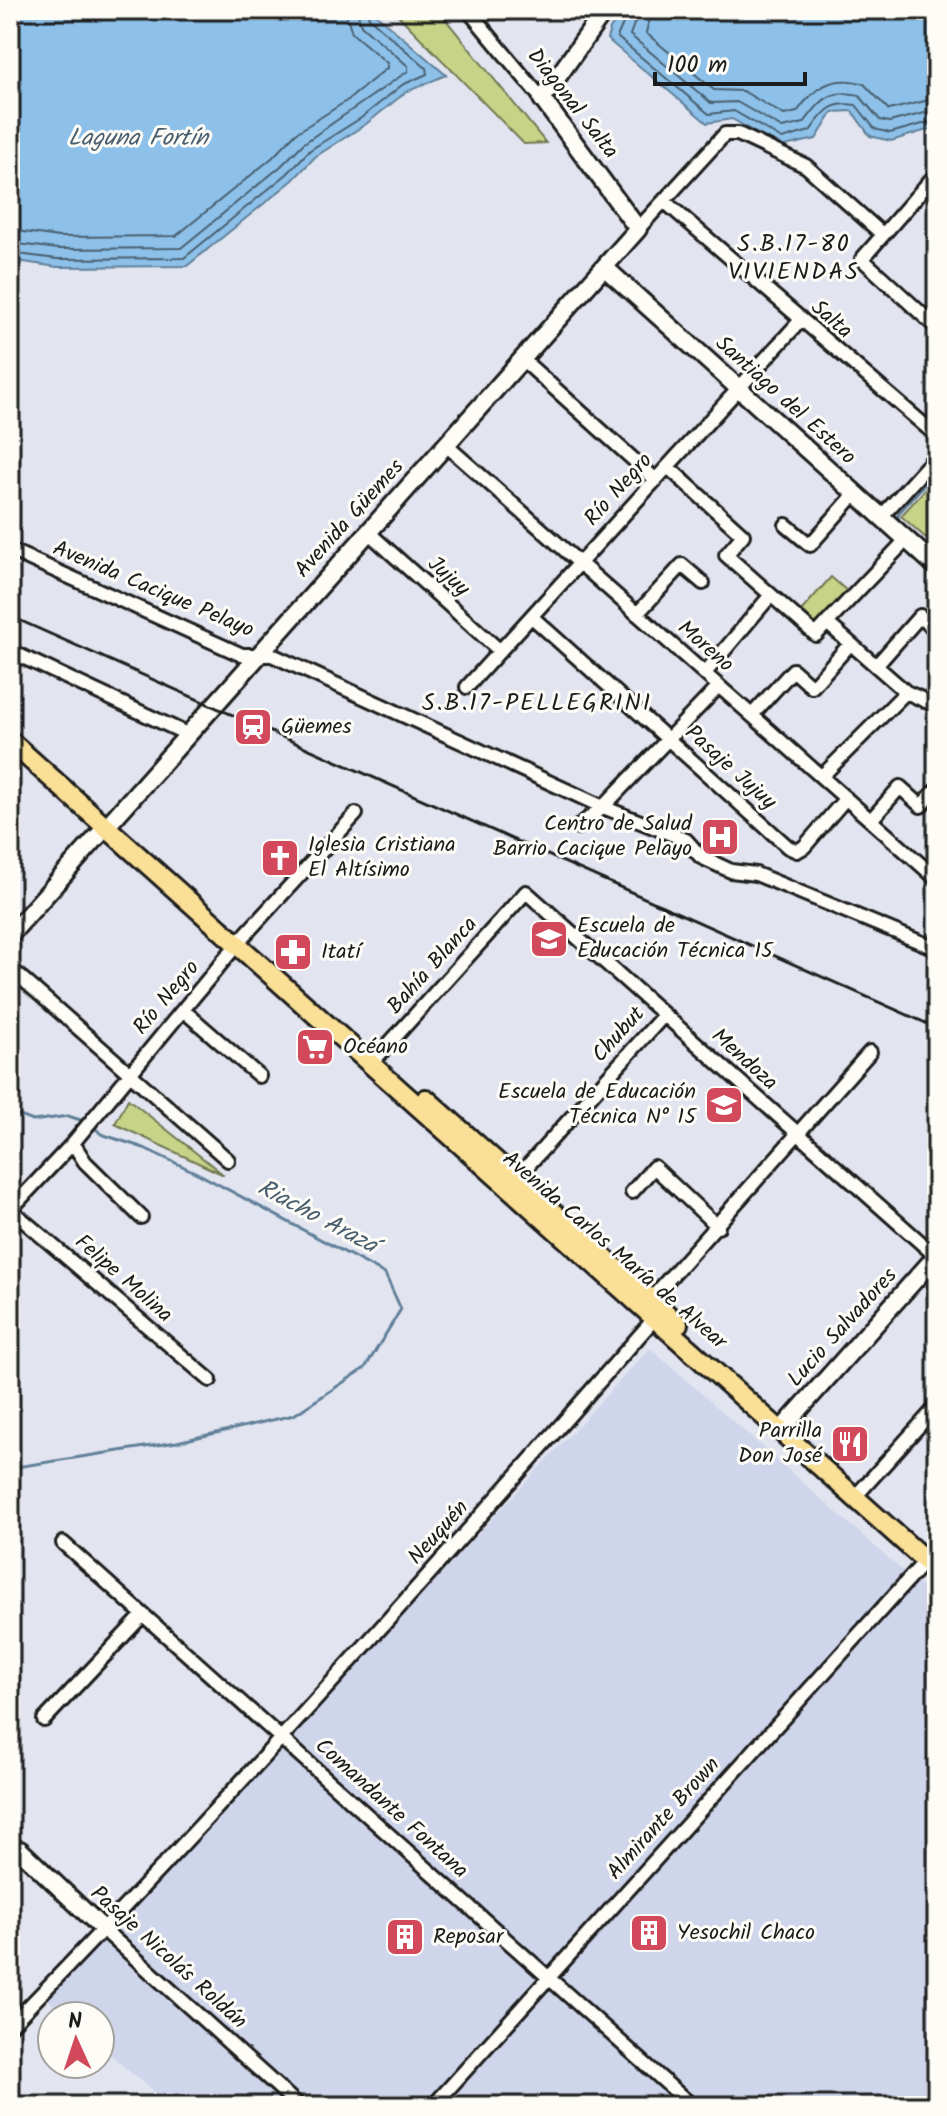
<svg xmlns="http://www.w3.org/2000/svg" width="947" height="2116" font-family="Kalam,sans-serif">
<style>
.built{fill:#cfd5eb}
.green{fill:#c7d387;stroke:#727852;stroke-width:2}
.water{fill:#8dc1ea;stroke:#607f98;stroke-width:2}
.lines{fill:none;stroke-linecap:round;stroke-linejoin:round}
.shore{stroke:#495e6e;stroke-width:2}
.stream{stroke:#607f98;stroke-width:3}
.street-casing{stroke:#1c1c1c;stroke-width:18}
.secondary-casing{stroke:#1c1c1c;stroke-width:22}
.primary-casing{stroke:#1c1c1c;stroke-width:24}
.street{stroke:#fdfcf7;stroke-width:12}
.secondary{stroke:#fdfcf7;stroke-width:16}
.primary{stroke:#fadf96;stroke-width:18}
.rail{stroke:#1c1c1c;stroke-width:3}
.labels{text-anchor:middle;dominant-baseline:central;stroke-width:6;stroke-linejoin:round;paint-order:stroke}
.street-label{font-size:22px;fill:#1c1c1c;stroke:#fdfcf7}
.poi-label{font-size:22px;fill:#1c1c1c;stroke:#fdfcf7;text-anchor:start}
.water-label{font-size:24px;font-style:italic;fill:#495e6e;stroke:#fdfcf7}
.neighbourhood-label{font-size:24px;letter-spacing:2px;fill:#1c1c1c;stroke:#fdfcf7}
</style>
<rect width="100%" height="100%" fill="#e2e5f0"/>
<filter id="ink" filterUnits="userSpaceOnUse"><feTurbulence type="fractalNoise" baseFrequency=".0125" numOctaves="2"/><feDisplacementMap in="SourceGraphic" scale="16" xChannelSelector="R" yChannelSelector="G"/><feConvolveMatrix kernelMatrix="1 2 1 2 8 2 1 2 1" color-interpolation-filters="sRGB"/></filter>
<g filter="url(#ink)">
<path class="built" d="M650,1348L937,1601V2106H170L100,2046V2016H66L48,2000Z"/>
<path class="green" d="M393,10H438L546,143L524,144Z
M937,476V548L901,516Z
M831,577L847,591L817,625L801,611Z
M128,1099L224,1175L115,1124Z"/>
<path class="water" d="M10,10H371L446,75L406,92L366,124L315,157L293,180L187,266L57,267L10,260Z
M623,10H937V127L891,141L870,136L852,111L833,112L816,139L780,147L732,119L707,123L607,39L610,29Z"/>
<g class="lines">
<path class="shore" d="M629,10L617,37L709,114L734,111L782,139L810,131C824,112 830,101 856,105L875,129L890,133L937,120
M639,10L630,35L711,103L737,102L782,128L804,123C820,101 830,88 859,95L880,120L889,122L937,110
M651,10L646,33L714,90L743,91L784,115L797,112C814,88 832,74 864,84L889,110L937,98
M10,230L59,237L176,236L272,158L296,133L348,100L387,68V63L352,33L345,10
M10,243L58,249L181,248L280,167L304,143L408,71V66L361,25L357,10
M10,253L57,259L184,258L287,174L310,150L361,118L402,85L427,74L426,68L369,18L367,10"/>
<path class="stream" d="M899,525L898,514L937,470
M10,1112L33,1121L68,1116L87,1122
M10,1468L177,1442L294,1415L365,1368L401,1309L385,1274L199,1174L144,1148L101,1134L93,1126
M10,1810V1833"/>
<g class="street-casing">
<path id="street" d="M468,10L542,99
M937,173L862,259L937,328
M664,201L937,436
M638,229L725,134H738L806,166L881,233
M522,359L656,480
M446,445L937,879
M668,467L743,535L726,555L816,635L827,623L906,692L937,706
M881,517L937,455
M786,525L810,545L855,494
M368,532L500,651
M10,550L242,655H272L603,807L686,840L701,857L731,871L756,874L937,949
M637,614L682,565L703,583
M532,617L788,847L797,851L804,847L846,798
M827,623L906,540
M10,651L189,735
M876,666L920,616L937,632
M705,673L771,595
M467,687L801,320
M752,715L793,670L812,687L850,644
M822,776L906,692
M871,820L900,787L921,806L935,791
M578,827L603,807L719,686
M10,968L228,1160
M183,1010L259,1076
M369,1066L526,892L937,1257
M73,1143L85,1162L141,1217
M512,1183L664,1015
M632,1192L654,1167L718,1227
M10,1209L210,1380
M10,1210L73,1143L243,937L356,814
M854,1498L937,1406
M63,1543L692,2106
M44,1720L143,1615
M104,1930L299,2106
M10,2026C232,1798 444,1559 654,1319L651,1299L870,1052
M433,2106L926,1560"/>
</g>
<g class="secondary-casing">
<path id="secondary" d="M604,267L937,567
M10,935L638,229L542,99L605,10
M781,1430L937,1255
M20,1850L104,1930"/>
</g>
<g class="primary-casing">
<path id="primary" d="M10,741L937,1571
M426,1099L678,1324"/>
</g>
<use href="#street" class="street"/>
<use href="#secondary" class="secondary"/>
<use href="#primary" class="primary"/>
<path class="rail" d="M10,616L937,1028"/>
</g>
</g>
<defs>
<g id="station-square" transform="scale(2)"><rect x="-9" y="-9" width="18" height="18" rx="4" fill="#d1495b" stroke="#fdfcf7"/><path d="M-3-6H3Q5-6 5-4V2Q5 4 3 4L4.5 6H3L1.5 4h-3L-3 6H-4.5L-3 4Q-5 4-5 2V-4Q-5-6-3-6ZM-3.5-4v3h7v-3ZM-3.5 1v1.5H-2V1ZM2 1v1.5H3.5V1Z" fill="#fff"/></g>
<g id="hospital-square" transform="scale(2)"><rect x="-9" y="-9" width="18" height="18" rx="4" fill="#d1495b" stroke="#fdfcf7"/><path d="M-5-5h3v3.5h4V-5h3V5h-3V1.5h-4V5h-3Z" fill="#fff"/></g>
<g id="church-square" transform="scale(2)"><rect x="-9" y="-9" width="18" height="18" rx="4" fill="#d1495b" stroke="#fdfcf7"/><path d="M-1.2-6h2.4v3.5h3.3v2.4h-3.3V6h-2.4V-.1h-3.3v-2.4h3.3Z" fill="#fff"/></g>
<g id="school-square" transform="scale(2)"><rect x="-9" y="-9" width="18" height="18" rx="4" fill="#d1495b" stroke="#fdfcf7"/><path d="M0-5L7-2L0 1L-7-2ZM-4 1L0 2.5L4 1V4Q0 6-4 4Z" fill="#fff"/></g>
<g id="pharmacy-square" transform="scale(2)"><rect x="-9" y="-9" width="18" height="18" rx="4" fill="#d1495b" stroke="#fdfcf7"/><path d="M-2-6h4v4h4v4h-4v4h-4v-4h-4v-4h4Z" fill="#fff"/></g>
<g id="supermarket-square" transform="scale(2)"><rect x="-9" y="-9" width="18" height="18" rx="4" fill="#d1495b" stroke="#fdfcf7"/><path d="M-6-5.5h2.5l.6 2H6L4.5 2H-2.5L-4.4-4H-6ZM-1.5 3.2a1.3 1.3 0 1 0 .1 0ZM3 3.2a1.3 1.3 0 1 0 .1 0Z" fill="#fff"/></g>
<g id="university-square" transform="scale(2)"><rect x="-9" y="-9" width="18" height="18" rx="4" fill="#d1495b" stroke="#fdfcf7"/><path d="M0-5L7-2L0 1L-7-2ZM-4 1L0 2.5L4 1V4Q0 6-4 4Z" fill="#fff"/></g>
<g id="restaurant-square" transform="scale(2)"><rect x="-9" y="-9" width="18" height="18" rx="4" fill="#d1495b" stroke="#fdfcf7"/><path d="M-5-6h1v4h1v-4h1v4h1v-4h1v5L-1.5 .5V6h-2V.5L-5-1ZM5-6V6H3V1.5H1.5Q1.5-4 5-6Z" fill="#fff"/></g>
<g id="building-square" transform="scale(2)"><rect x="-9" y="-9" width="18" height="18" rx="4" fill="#d1495b" stroke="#fdfcf7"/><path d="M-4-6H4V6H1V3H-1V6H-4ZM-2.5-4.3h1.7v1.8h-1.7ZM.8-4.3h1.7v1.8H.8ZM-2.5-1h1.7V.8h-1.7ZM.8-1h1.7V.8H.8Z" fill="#fff"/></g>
</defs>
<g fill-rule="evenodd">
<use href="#station-square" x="253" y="727"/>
<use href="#hospital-square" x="720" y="837"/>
<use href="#church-square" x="280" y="858"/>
<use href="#school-square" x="549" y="939"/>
<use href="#pharmacy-square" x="293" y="952"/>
<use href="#supermarket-square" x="315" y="1047"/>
<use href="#university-square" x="724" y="1105"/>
<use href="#restaurant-square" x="850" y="1444"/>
<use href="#building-square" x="649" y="1933"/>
<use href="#building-square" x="405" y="1937"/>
</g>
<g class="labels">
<g class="street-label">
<text transform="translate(572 104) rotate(52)">Diagonal Salta</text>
<text transform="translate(831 320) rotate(41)">Salta</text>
<text transform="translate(785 401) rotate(42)">Santiago del Estero</text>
<text transform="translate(619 490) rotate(-48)">Río Negro</text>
<text transform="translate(350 519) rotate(-48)">Avenida Güemes</text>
<text transform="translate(448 577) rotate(42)">Jujuy</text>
<text transform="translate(153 590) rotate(23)">Avenida Cacique Pelayo</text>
<text transform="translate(705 647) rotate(41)">Moreno</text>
<text transform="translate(730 768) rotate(42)">Pasaje Jujuy</text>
<text transform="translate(433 966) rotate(-48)">Bahía Blanca</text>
<text transform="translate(167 998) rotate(-50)">Río Negro</text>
<text transform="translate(619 1035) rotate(-48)">Chubut</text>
<text transform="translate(744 1060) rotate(42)">Mendoza</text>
<text transform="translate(614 1251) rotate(41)">Avenida Carlos María de Alvear</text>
<text transform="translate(123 1279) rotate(41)">Felipe Molina</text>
<text transform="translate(843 1328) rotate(-48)">Lucio Salvadores</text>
<text transform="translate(439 1533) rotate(-48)">Neuquén</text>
<text transform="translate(391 1809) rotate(42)">Comandante Fontana</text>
<text transform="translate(664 1819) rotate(-48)">Almirante Brown</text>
<text transform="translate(168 1958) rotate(42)">Pasaje Nicolás Roldán</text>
</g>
<g class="poi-label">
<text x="281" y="727">Güemes</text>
<text x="692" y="824" text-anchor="end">Centro de Salud<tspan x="692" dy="25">Barrio Cacique Pelayo</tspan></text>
<text x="308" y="845">Iglesia Cristiana<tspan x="308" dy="25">El Altísimo</tspan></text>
<text x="577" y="926">Escuela de<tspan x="577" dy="25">Educación Técnica 15</tspan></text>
<text x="321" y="952">Itatí</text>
<text x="343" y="1047">Océano</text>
<text x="696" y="1092" text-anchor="end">Escuela de Educación<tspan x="696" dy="25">Técnica N° 15</tspan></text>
<text x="822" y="1431" text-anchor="end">Parrilla<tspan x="822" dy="25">Don José</tspan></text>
<text x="677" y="1933">Yesochil Chaco</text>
<text x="433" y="1937">Reposar</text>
</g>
<g class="water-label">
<text x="138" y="138">Laguna Fortín</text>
<text transform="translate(317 1217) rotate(28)">Riacho Arazá</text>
</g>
<g class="neighbourhood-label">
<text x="794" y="244">S.B.17-80<tspan x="794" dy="28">VIVIENDAS</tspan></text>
<text x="537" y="703">S.B.17-PELLEGRINI</text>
</g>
</g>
<rect width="947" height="2116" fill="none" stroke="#fdfcf7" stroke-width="40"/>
<rect x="20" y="20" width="907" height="2076" fill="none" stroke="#1c1c1c" stroke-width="3" filter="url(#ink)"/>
<g transform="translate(76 2040) rotate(357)"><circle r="38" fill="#fdfcf7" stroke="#a3a29f" stroke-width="2"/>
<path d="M0-6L14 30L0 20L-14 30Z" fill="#d1495b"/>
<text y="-12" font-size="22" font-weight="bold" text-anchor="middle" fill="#1c1c1c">N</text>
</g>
<path d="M655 72v12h150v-12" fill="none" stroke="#1c1c1c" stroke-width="4"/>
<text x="667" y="72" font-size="24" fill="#1c1c1c" stroke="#fdfcf7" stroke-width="6" paint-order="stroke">100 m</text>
</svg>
